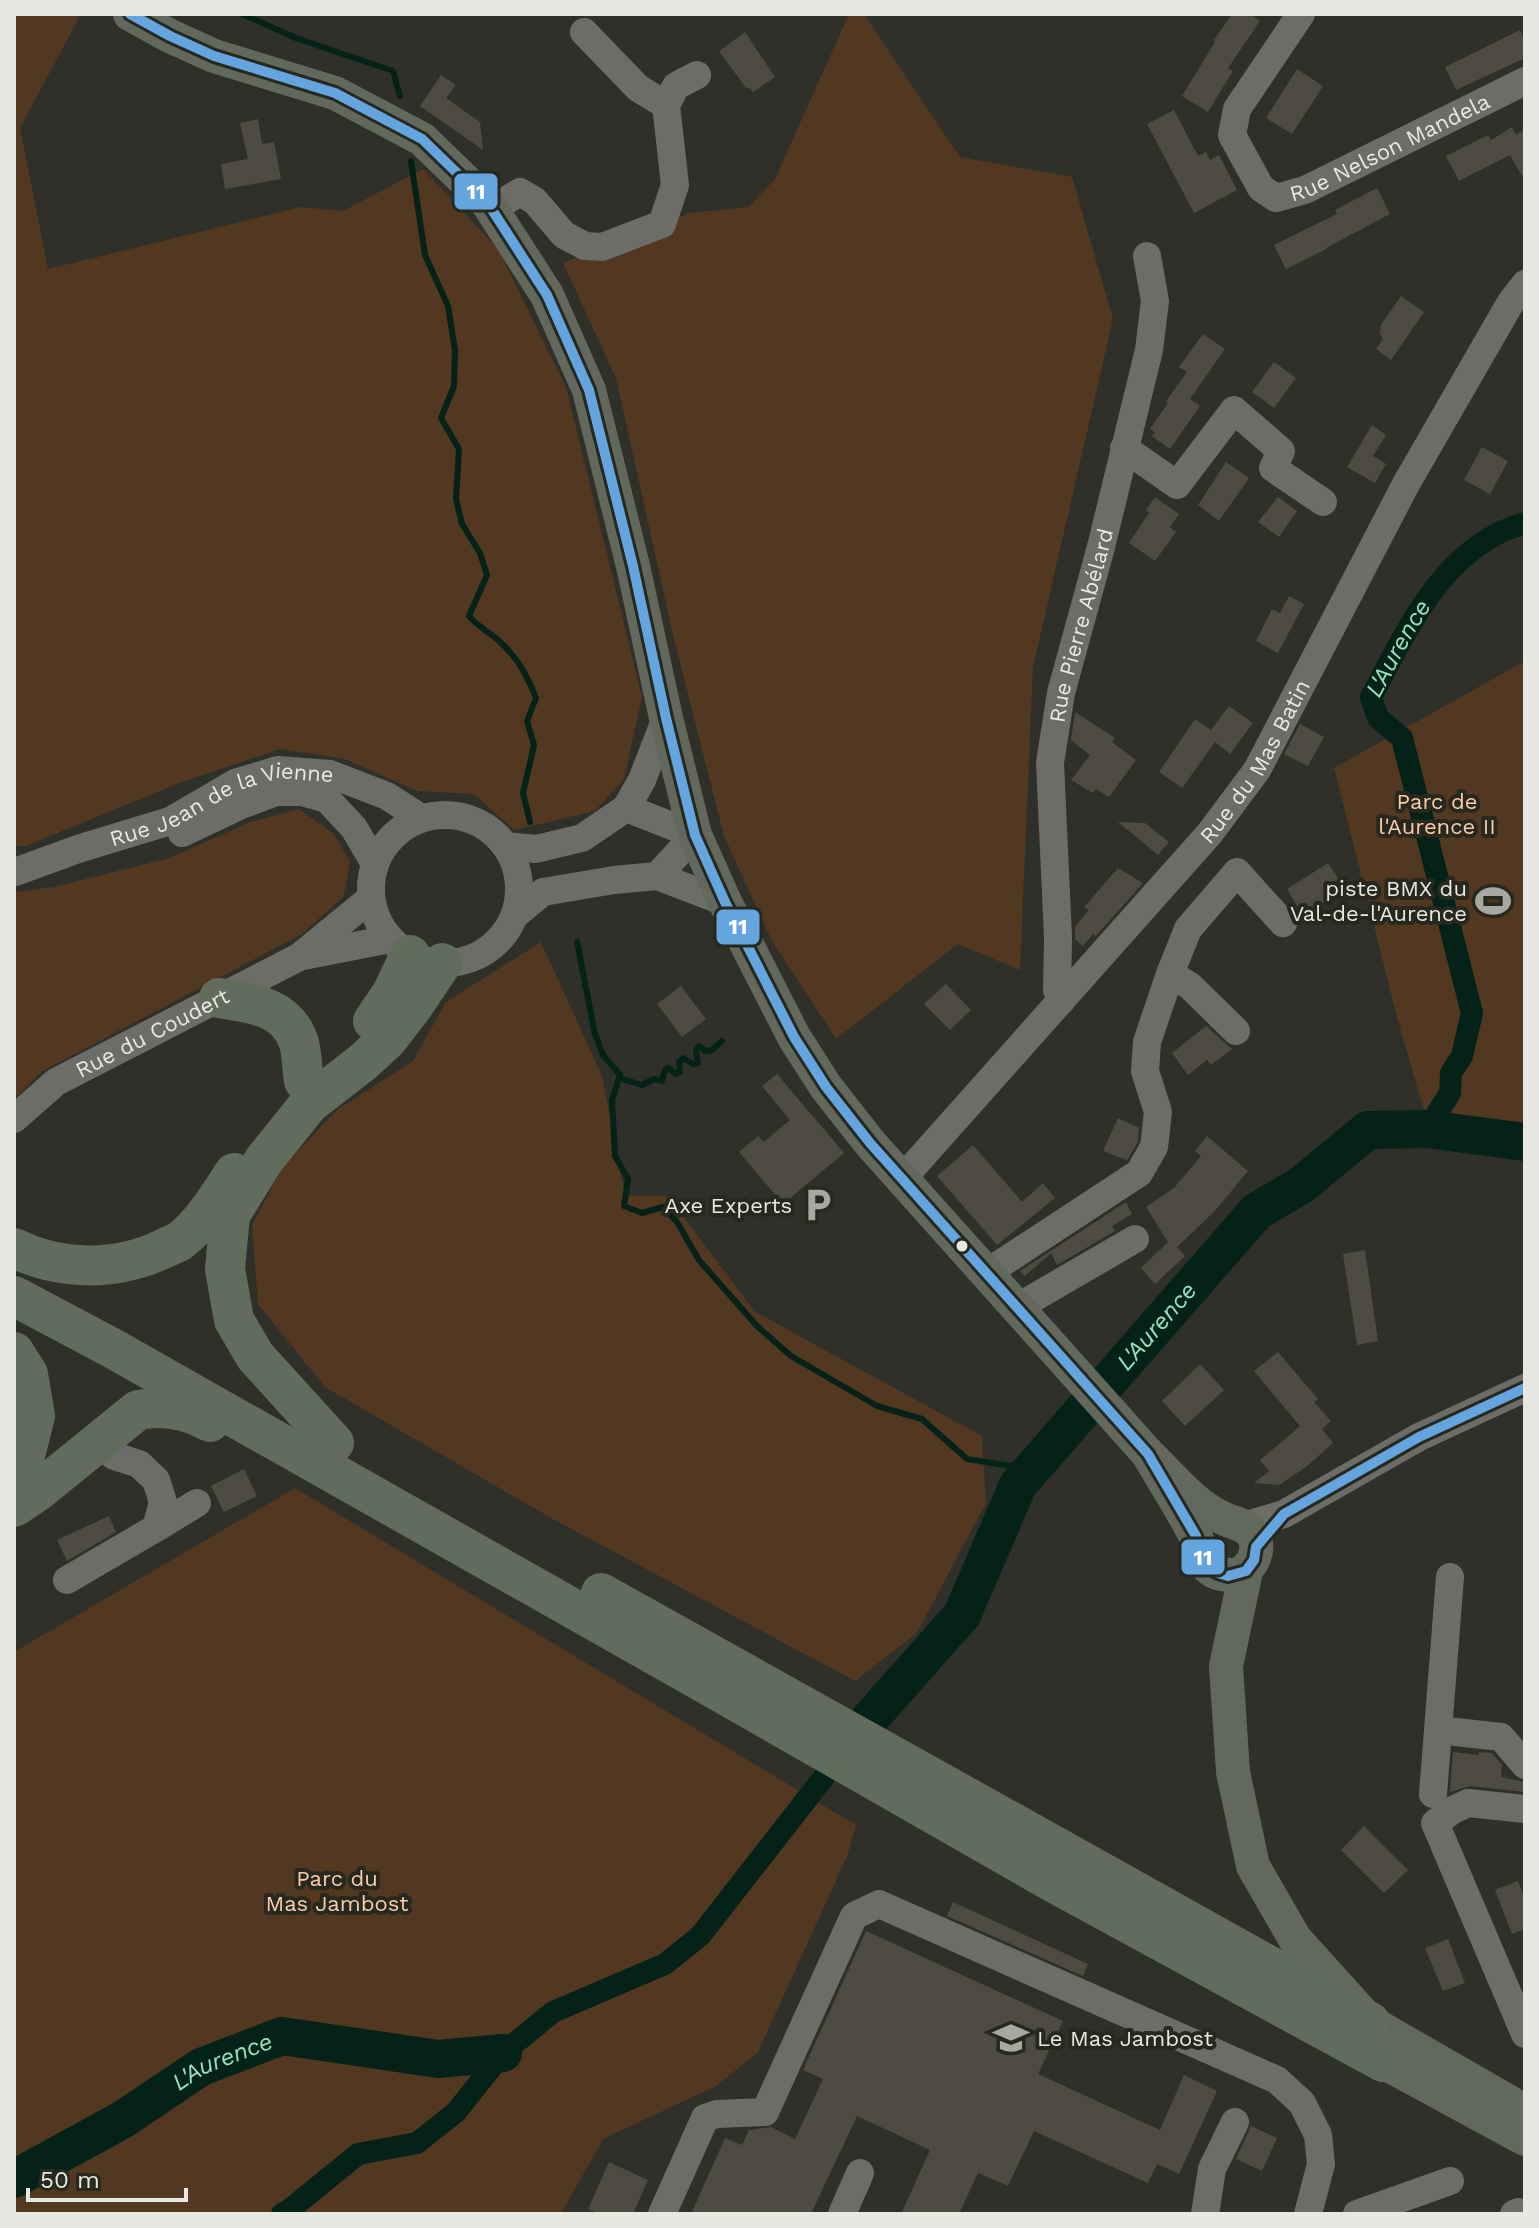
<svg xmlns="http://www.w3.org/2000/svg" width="1539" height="2228" font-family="'Work Sans',sans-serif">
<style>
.green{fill:#523821}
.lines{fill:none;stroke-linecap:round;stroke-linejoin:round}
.stream{stroke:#042217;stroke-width:6}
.canal{stroke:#042217;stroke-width:22}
.river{stroke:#042217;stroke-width:38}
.building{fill:#4d4b42}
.minor{stroke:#6c6d68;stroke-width:28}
.major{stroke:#63685d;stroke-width:34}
.highway{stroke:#626c5d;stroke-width:40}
.bus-1-casing{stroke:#27281e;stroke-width:16}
.bus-1{stroke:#65a5df;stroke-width:10}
.bus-dot{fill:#e7e8e1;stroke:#27281e;stroke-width:3}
.labels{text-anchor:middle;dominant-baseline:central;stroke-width:8;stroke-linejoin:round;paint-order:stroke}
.street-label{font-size:22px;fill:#e7e8e1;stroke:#27281e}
.park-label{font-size:22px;fill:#fbcca8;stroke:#27281e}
.poi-label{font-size:22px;fill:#e7e8e1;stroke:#27281e;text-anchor:end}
.water-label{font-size:24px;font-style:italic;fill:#96e2c0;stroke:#27281e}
.line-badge{stroke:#27281e;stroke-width:3}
.badge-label{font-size:22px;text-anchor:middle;font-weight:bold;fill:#fff}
</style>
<rect width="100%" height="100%" fill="#2f302a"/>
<path class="green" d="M14,14H81L20,128L48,269L301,207L343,211L423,169L498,249L566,387L642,697L624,779L595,811L514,830L474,794L417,791L345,759L280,749L179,783L26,846H14Z
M849,14H864L960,157L1072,177L1113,319L1033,667L1020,970L958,944L836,1039L772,941L724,836L673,635L616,378L563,263L689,213L749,207L775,179Z
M1525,661V1125L1426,1117L1398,1021L1334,768Z
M299,809L334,834L350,862L344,896L302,934L41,1072L14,1100V892L54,887L170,858L250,822Z
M541,942L602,1076L625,1196H668L754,1311L982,1436L986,1503L917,1633L855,1681L551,1518L325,1387L258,1304L252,1225L282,1168L337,1110L413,1061L446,1002Z
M295,1488L856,1825L848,1854L758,2052L716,2086L603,2139L561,2214H14V1652Z"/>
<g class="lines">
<path class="stream" d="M242,14L296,38L393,71L400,96
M411,161L425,255L448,306L455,350L454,386L441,418L459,449L456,499L462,524L480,553L487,575L469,616C477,626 488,631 498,640C518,658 526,673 536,698L527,721L534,745L523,793L530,822
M577,942L595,1034L603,1055L620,1075L612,1100L615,1156L628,1179L624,1206L642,1213L663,1207L677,1222L699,1260L757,1326L791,1356L877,1406L922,1419L967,1459L1031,1469
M619,1078L642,1085L654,1079L662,1081L665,1070L668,1068L676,1074L680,1072L679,1062L683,1058L693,1064L698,1063L696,1050L699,1046L705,1051L712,1050L722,1041"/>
<g class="canal">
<path id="s1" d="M1427,1129L1450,1093L1451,1073L1462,1056L1472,1013L1402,738L1378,718L1371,697C1408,629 1443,546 1525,523"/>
<path d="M282,2214L288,2211L358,2154L417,2143L456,2112L503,2053L553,2012L665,1964L700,1936L824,1777"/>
</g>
<g class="river">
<path id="s2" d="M868,1721L962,1615L1018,1485L1257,1211L1300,1186L1368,1130L1427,1129L1525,1142"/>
<path id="s3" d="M14,2179L122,2120L201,2067L282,2036L438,2059L503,2053"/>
</g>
</g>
<path class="building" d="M1232,14H1250L1260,21L1228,68L1233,71L1208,112L1182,96L1215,42L1214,40Z
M1520,30L1525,42V58L1456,90L1445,67Z
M745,32L775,77L753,92L750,88H746L719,51Z
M1297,69L1323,86L1292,134L1266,118Z
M441,75L456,85L446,98L480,122L483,150L420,106Z
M1174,110L1198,156L1206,152L1210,160L1219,155L1237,190L1194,213L1147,124Z
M258,119L262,144L274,142L281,179L225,189L221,164L248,159L240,123Z
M1512,127L1516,135L1525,129V181L1510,155L1459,181L1446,156L1488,135L1491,140Z
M1377,188L1390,214L1326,248V249L1286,269L1274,245L1337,214L1335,210Z
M1401,296L1424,312L1391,360L1376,349L1383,339L1380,333L1381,325Z
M1203,334L1225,349L1190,399L1200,406L1170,449L1152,436L1155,432L1150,429L1168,403L1166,401L1187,372L1179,367Z
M1274,362L1296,378L1274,408L1252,392Z
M1372,425L1386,435L1373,456L1386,464L1375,483L1347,467Z
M1482,447L1508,461L1490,494L1464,480Z
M1226,462L1249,478L1219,521L1198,505Z
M1155,497L1179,514L1170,527L1176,532L1155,561L1129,543L1149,513L1146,510Z
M1278,497L1297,511L1279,537L1258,522Z
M1289,596L1304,604L1278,653L1256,641L1272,609L1280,613Z
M1229,706L1253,723L1230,754L1215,742L1182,788L1159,772L1195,719L1211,730Z
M1075,712L1115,738L1112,742L1136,760L1109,797L1096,789L1093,793L1071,780L1090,755L1071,740Z
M1300,724L1324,737L1308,766L1284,754Z
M1118,822L1145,823L1169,842L1158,855Z
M1328,863L1345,889L1303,916L1287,889Z
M1118,868L1143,883L1096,936L1093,934L1083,946L1075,939V927L1089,910L1084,907Z
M946,984L971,1010L950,1030L924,1004Z
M681,986L706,1019L682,1037L657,1004Z
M1206,1026L1232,1049L1211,1065L1207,1060L1188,1075L1172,1053Z
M777,1074L844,1153L783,1204L739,1152L758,1136L764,1142L790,1120L762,1086Z
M1118,1118L1139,1128L1138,1142L1127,1160L1103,1151Z
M1207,1136L1248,1171L1214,1212L1177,1247L1185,1256L1155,1284L1141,1268L1168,1242L1146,1207L1174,1188L1201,1156L1195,1151Z
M973,1145L1022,1202L1043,1183L1055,1198L997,1245L937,1176Z
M1126,1202L1132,1214L1112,1226L1115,1231L1057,1265L1051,1253L1025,1276L1020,1271Z
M1365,1250L1378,1341L1357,1345L1343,1254Z
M1278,1352L1318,1399L1314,1402L1331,1421L1322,1429L1333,1443L1306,1467L1279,1485L1254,1483L1269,1471L1260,1460L1300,1426L1254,1371Z
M1200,1364L1224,1390L1185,1426L1162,1401Z
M244,1469L257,1496L224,1512L211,1486Z
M109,1516L116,1532L67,1561L57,1540Z
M1453,1752L1479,1755V1752L1492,1753L1502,1765L1501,1777L1525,1782V1792L1470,1786L1450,1792Z
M1364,1826L1408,1870L1384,1893L1341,1850Z
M1518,1881L1525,1900V1929L1512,1934L1495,1890Z
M953,1902L1088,1964L1083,1976L947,1916Z
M866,1931L1063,2021L1038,2074L1160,2130L1184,2075L1217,2091L1179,2174L1157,2164L1148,2183L1034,2131L1008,2186L978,2173L959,2214H901L930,2150L857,2116L811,2214H691L725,2138L742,2145L749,2130L771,2127L795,2139L823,2079L803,2070Z
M1448,1939L1465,1983L1443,1991L1425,1948Z
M1251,2126L1277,2138L1262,2171L1236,2159Z
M609,2162L648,2180L633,2214H600L588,2209Z"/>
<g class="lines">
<g class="minor">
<path id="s4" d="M1301,14L1237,109L1232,135L1261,188L1276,198L1305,190L1525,81"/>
<path d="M584,32L638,88L666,105"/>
<path d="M492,209L520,192L535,201L564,235L585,246L602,247L662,224L675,185L666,105L676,86L697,75"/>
<path d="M1124,448L1177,485L1234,410L1281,451L1273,468L1323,502"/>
<path d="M626,808L695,835L657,876"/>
<circle cx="445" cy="889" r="74"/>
<path d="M182,833L239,806L276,792H302L327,799L354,828L375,864"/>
<path d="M506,846L536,849L582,838L626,808L642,780L666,718"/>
<path id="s5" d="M15,872L78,849L170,821L235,783L278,770L330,774L387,796L421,818"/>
<path d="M515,915L543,892L614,880L657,876L725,902"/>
<path d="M303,956L390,939"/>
<path d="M1170,974L1190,986L1236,1031"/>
<path id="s6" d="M1061,1001L1057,990L1058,937L1050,763L1061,693L1101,547L1149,350L1155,301L1147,256"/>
<path id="s7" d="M14,1119L56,1082L299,957L371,898"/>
<path id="s8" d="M902,1179L1210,833L1257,770L1406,484L1511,302L1525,284"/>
<path d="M988,1272L1139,1173L1154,1147L1158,1112L1145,1071L1147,1042L1170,974L1188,929L1237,872L1283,923"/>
<path d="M1018,1307L1135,1239"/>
<path d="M1243,1526L1284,1514L1419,1437L1525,1388"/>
<path d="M156,1528L197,1503"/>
<path d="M67,1580L156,1528L163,1502L156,1480L139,1464L114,1456L98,1443"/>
<path d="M1438,1730L1501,1737L1525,1765"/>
<path d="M1433,1794L1450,1577"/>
<path d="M1525,1809L1468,1803L1453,1810L1435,1823L1525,2034"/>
<path d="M662,2214L705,2118L717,2114L765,2112L854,1916L879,1904L1277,2080L1302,2103L1318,2135L1321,2164L1308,2214"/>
<path d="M842,2214L860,2173"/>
<path d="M1205,2214L1212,2169L1235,2122"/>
<path d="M1357,2214L1450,2181"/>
<path d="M1514,2214L1518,2212L1517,2214"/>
</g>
<path class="major" d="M130,14L170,36L214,56L335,93L422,139L487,202L547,295L589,390L633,566L666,718L695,835L725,902L794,1037L826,1087L870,1143L1148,1454C1172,1477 1196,1508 1227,1520C1237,1524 1247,1525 1253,1535C1263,1551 1249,1575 1231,1575C1223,1575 1214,1573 1208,1567C1201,1558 1200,1544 1194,1533C1180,1506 1163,1480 1148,1454
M1246,1571L1226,1666L1233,1772L1253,1866L1295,1939L1370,2022L1525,2111
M1383,2062L1525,2139"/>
<path class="highway" d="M219,998C252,1003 287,1006 299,1043C302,1054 302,1069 304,1081
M373,1021L392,993L410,955
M14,1248C61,1271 116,1271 163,1249C168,1246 175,1244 180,1241C202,1224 219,1196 234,1173
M14,1296L112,1348L694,1677L1056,1884L1383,2062
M14,1352L28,1374L35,1416L23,1464L14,1473
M334,1443L255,1356L234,1320L225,1269L230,1215L264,1160L309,1104L363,1062L387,1040L414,1005L442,963
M14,1507L38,1491L138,1410C163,1405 187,1409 210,1422
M601,1593L1370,2022"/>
<g class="bus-1-casing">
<path id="bus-1" d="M130,14L170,36L214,56L335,93L422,139L487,202L547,295L589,390L633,566L666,718L695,835L725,902L794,1037L826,1087L870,1143L1148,1454L1196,1536L1203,1558L1209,1567L1218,1573L1228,1576L1246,1571L1254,1560L1256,1547L1284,1514L1419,1437L1525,1388"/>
</g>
<use href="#bus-1" class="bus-1"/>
</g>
<defs>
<g id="stadium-bare" transform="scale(2.76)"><path d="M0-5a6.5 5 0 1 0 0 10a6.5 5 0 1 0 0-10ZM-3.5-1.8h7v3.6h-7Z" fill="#a7a8a1" stroke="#27281e" stroke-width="2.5" paint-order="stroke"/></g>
<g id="parking-bare" transform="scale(2.76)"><path d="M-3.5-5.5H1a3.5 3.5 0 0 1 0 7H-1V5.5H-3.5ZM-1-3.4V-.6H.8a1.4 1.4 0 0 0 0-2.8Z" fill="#a7a8a1" stroke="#27281e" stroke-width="2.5" paint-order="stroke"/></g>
<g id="school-bare" transform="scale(2.76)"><path d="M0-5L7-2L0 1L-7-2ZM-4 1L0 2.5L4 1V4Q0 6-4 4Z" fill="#a7a8a1" stroke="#27281e" stroke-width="2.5" paint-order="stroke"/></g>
</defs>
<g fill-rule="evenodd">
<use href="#stadium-bare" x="1493" y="901"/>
<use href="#parking-bare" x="818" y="1205"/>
<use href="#school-bare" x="1011" y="2038"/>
</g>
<circle class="bus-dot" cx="962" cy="1246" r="7"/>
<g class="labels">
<g class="street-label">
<text stroke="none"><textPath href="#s4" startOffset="344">Rue Nelson Mandela</textPath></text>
<text stroke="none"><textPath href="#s6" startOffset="380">Rue Pierre Abélard</textPath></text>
<text stroke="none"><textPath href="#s8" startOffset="548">Rue du Mas Batin</textPath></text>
<text stroke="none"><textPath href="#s5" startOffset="220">Rue Jean de la Vienne</textPath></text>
<text stroke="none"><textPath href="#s7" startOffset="164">Rue du Coudert</textPath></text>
</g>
<g class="park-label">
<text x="1437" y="801">Parc de<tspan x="1437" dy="25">l'Aurence II</tspan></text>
<text x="337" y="1878">Parc du<tspan x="337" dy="25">Mas Jambost</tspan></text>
</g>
<g class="poi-label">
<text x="1467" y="888">piste BMX du<tspan x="1467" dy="25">Val-de-l'Aurence</tspan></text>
<text x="792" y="1205">Axe Experts</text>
<text x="1037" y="2038" text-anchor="start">Le Mas Jambost</text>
</g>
<g class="water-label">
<text stroke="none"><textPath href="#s1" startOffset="520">L'Aurence</textPath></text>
<text stroke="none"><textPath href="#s2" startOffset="494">L'Aurence</textPath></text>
<text stroke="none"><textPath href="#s3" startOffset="240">L'Aurence</textPath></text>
</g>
</g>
<g class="line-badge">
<rect x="453" y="172" width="46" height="39" rx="8" fill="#65a5df"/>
<rect x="715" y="908" width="46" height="38" rx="8" fill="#65a5df"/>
<rect x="1180" y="1538" width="46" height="38" rx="8" fill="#65a5df"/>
</g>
<g class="badge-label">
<text x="476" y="199">11</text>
<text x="738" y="934">11</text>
<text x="1203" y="1565">11</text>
</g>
<rect width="1539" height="2228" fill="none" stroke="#e7e8e1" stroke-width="32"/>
<path d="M28 2188v12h158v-12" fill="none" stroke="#e7e8e1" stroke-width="4"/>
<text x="40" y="2188" font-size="24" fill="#e7e8e1" stroke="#27281e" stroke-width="6" paint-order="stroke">50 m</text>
</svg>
